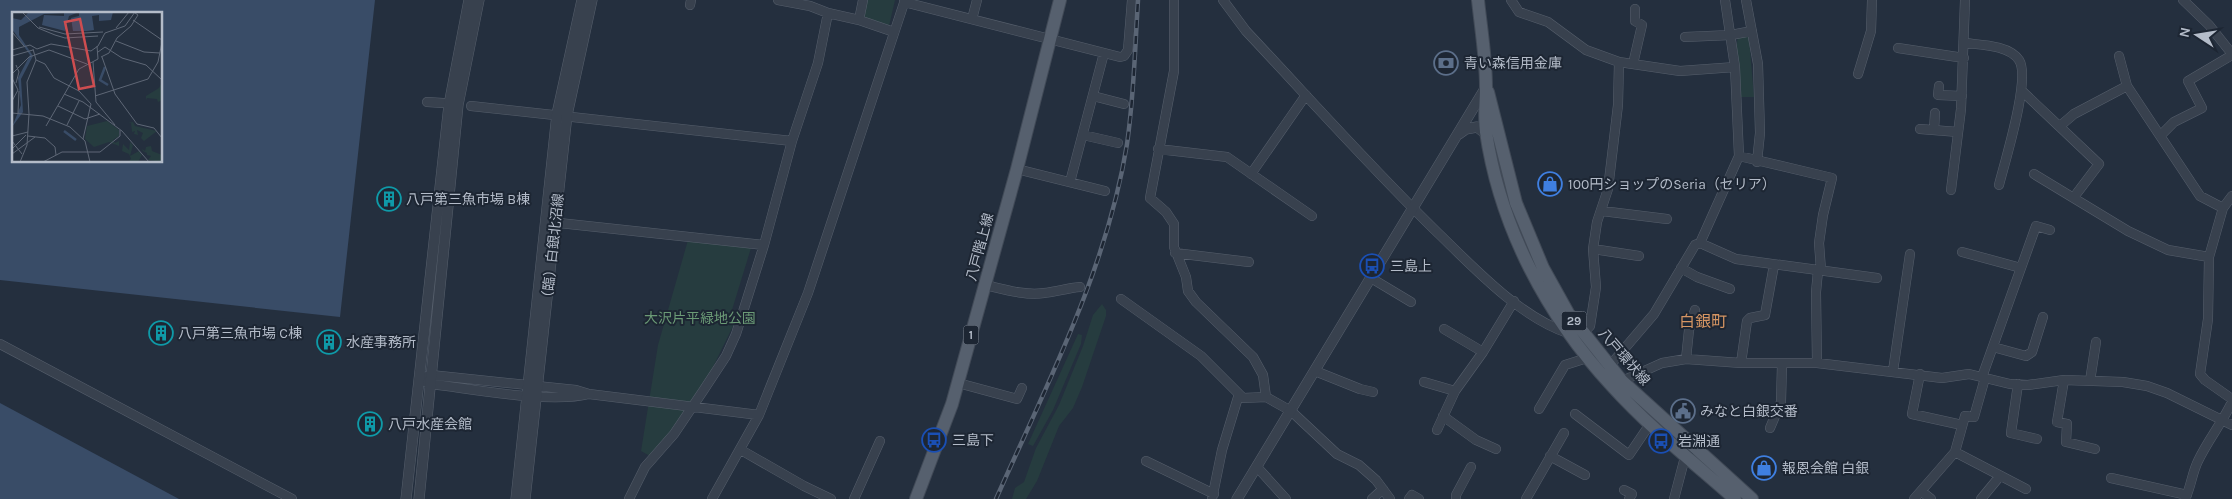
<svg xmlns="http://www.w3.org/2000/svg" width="2232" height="499" font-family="Karla,'Noto Sans JP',sans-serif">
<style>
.green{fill:#263c3f}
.water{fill:#394c67;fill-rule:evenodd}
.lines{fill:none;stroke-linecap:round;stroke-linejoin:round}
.minor-casing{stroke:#565f6c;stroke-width:10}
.tertiary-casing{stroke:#565f6c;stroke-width:11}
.primary-casing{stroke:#414a57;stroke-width:14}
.minor{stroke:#38414e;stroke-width:9}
.tertiary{stroke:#38414e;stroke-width:10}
.primary{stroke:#56606e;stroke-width:12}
.rail-casing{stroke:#5a6575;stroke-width:4.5}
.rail{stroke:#1d2633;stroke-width:2.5;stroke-dasharray:8;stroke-linecap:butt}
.labels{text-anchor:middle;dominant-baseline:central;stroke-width:4;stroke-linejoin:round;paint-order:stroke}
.shield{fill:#1d2633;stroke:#878f9c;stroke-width:1}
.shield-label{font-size:12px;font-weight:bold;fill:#b4bcc9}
.poi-label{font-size:14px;fill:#b4bcc9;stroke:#1d2633;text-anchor:start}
.street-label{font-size:14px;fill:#b4bcc9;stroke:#1d2633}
.park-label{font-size:14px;fill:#6b9a76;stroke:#1d2633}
.quarter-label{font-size:16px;fill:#d59563;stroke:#1d2633}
.inset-river{fill:none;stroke:#394c67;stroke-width:2.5}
.inset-road{fill:none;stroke:#5e6776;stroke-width:1}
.view{fill:#ce4d50;fill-opacity:0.15;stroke:#ce4d50;stroke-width:2.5}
.inset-edge{fill:none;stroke:#b4bcc9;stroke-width:2.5}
</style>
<rect width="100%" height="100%" fill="#242f3e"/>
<path class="green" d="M865,0H895L889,26L862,18Z
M1747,36L1749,38L1754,97H1739C1739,86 1735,44 1738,38Z
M688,240L751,248L732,310L740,312L710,373L660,447L650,456L641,451L658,345Z
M1102,304L1106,310V316L1082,387L1073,408L1059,426L1037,481L1026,499H1012L1015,488L1024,482L1036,448L1059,405L1083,346L1093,315Z
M1078,334L1082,335L1081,344L1053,410L1033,446L1028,444Z"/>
<path class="water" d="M0,0H375L340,317L0,280ZM14,14H161V161H14Z
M0,403L179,499H0Z"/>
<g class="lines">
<g class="minor-casing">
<path id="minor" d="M1174,0V71L1150,198L1166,212L1174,224V247L1186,277L1188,291L1196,302L1253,357L1263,375L1266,397
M1223,0L1246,31C1310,99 1372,169 1439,234C1475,269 1520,317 1568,333
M1511,0L1519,12L1548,22L1586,50L1619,62L1618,105L1608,189L1597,222L1593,249L1596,287L1590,326L1583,333
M1746,0L1758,64L1760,133L1757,162
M2183,0L2209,25L2232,54
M904,2L1120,57L1124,56L1128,50L1132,0
M690,5L691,0
M828,13L859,20L894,32
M972,19L977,0
M859,20L863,0
M1685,37L1731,35L1752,31
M1965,43C1981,45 2009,45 2019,60C2031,78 2005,161 1999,185
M1898,48L1964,58
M2119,56L2127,86L2200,196L2223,208
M1619,62L1680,71L1735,67
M1633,64L1642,25L1635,21V9
M1858,74L1871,31L1872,0
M1939,86L1938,95L1962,96
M2023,92L2099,164L2074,197
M1093,96L1124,104
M427,102L443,103
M471,106L792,141
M2060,126L2074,114L2127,86
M1920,129L1958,132
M1934,130L1935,113
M1083,135L1118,143
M2161,135L2174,122L2202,108L2188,81L2232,55
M1158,149L1227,157L1312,216
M1739,156L1832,178L1823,215L1819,243L1821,270
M1017,169L1105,191
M1251,174L1306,95
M2034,174L2128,231L2168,250L2209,257
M1070,182L1104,53
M1951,190L1961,109L1965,0
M2232,196L2223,208L2209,257L2208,319L2200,374L2205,380L2232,399
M1602,211L1667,219
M550,222L764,245
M1700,243L1736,259L1877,278
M1593,249L1639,256
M1962,252L2021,268
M1175,253L1249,262
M1681,268L1697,277L1730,289
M1371,278L1411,302
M985,285C1003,289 1025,296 1044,293C1056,292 1067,288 1080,287
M1121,299L1201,356L1243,398L1266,397L1291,411L1337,454L1359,465L1376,480L1390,499
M1444,329L1483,352
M0,344L292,499
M1993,347L2026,356L2032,352L2043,317
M1686,359L1689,330L1695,310
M1741,363L1747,321L1750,318L1765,315L1774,265
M1817,363L1816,292L1818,271
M1607,369L1654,314L1695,245L1700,243L1739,156L1735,67L1725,0
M1315,371L1360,389L1373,392
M1893,371L1910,254
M1920,374L1912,414L1962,425
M431,375L576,390L589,394C550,404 473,389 431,384L419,379Z
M1982,377L2036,226L2050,230
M2064,380L2057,422L2067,424L2066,442L2095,449
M1622,381L1662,363L1686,359L1741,363H1817L1942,378L1969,374L2010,384L2028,385L2064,380L2123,382L2147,386L2167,393L2232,425
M2090,381L2096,342
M1424,382L1455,391
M958,383L1017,399L1022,388
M2018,384L2011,433L2037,439
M589,394L759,415
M1539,409L1565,365L1587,358
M1575,414L1629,455L1650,424
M1443,416L1476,440L1496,449
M1770,428L1781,402L1782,364
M1437,430L1455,391L1483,352L1514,301
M741,450L804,486L831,499
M1955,452L2026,489
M1550,456L1585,475
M1146,461L1214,494
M1257,467L1286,499
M2111,478L2187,495
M1624,490L1632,494L1629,499
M1921,491L1931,499
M629,499L645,467L674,434L703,391L726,356L736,334L764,245L792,141L818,63L828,13L810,6L778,0
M712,499L759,415L808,293L905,0
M854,499L880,441
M1212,499L1222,450L1239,394
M1372,499L1383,489
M1409,499L1412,495L1419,499
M1456,499V495L1471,467
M1526,499L1564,433
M1674,499L1684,461L1689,453
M1914,499L1955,452L1965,416L1974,417L1985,378
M1981,499L2000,476
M2185,499C2191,487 2192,473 2198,461C2208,440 2222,423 2232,402"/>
</g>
<g class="tertiary-casing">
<path id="tertiary" d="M1459,134L1466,129L1477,127L1486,134
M406,499L449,105L469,0
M419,499L458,105L479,0
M516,499L557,114L582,0
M525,499L567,115L592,0
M1237,499L1486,87"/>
</g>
<g class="primary-casing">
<path id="primary" d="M1478,0C1481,29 1486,58 1486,87C1486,102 1484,116 1486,132C1500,227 1547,316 1612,386C1649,427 1693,462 1735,499
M1488,92L1516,203L1543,268L1568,313L1622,381L1752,499
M916,499L952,404L1017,169L1060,0"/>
</g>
<use href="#minor" class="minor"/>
<use href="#tertiary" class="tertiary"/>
<use href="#primary" class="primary"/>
<g class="rail-casing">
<path id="rail" d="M996,499C1047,384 1107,269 1127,144C1134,96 1135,48 1138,0"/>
</g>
<use href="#rail" class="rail"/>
</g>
<defs>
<g id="bank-ring" transform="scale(1.25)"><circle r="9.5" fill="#1d2633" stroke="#5c6f8a" stroke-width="1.5"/><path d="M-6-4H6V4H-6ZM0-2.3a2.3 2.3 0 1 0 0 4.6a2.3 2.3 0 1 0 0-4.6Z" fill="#5c6f8a"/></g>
<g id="shop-ring" transform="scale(1.25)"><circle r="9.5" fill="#1d2633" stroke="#3f7fe0" stroke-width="1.5"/><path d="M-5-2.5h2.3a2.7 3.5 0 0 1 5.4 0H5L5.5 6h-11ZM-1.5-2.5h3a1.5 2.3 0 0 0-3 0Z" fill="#3f7fe0"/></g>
<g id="building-ring" transform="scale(1.25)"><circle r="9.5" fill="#1d2633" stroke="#0f9aa8" stroke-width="1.5"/><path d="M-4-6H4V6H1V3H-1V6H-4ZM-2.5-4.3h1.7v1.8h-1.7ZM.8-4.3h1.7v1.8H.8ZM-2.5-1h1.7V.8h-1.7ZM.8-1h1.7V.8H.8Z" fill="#0f9aa8"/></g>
<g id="bus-ring" transform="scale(1.25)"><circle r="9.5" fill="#1d2633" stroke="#1a4fb4" stroke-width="1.5"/><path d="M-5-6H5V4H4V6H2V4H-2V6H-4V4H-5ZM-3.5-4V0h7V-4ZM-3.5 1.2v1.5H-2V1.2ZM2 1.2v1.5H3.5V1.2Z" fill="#1a4fb4"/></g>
<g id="civic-ring" transform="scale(1.25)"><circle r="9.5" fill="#1d2633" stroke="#5c6f8a" stroke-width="1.5"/><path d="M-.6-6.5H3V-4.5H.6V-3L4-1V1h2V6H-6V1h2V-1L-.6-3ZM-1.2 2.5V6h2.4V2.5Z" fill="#5c6f8a"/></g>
</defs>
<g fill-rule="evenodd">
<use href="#bank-ring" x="1446" y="63"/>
<use href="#shop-ring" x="1550" y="184"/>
<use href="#building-ring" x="389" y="199"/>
<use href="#bus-ring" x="1372" y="266"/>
<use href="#building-ring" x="161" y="333"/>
<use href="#building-ring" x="329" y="342"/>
<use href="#civic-ring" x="1683" y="411"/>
<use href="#building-ring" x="370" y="424"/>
<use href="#bus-ring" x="934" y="440"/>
<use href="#bus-ring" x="1661" y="441"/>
<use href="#shop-ring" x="1764" y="468"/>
</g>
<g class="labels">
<g class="shield">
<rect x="1561.5" y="311.5" width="25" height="19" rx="4"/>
<rect x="963.5" y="325.5" width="15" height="19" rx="4"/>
</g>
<g class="shield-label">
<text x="1574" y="321">29</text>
<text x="971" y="335">1</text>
</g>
<g class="poi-label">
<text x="1464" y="63">青い森信用金庫</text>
<text x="1568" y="184">100円ショップのSeria（セリア）</text>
<text x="406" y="199">八戸第三魚市場 B棟</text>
<text x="1390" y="266">三島上</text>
<text x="178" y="333">八戸第三魚市場 C棟</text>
<text x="346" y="342">水産事務所</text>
<text x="1700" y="411">みなと白銀交番</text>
<text x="388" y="424">八戸水産会館</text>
<text x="952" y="440">三島下</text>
<text x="1678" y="441">岩淵通</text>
<text x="1782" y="468">報恩会館 白銀</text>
</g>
<g class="street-label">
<text transform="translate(980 247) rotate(-75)">八戸階上線</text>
<text transform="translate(553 249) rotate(-84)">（臨）白銀北沼線</text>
<text transform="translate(1624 357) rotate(49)">八戸環状線</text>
</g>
<g class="park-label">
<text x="700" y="318">大沢片平緑地公園</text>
</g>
<g class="quarter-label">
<text x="1703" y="321">白銀町</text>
</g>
</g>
<g transform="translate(12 12)">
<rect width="150" height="150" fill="#242f3e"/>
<path d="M150,70V88L146,90L145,87L135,86L134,88V84L147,76ZM95,109L107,118V124L101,128L103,131L107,129V134L97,130L82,135L73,127L75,114ZM121,110L123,114L145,119L132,129L129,126L131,121L125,118L126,123L122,122L123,119L120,120L119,111H116ZM118,130L121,133L118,144L127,139L130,143L126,150H116L119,147L117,142L110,139L111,132L117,138ZM139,134L140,139L150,143V150L136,148L139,144L135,143V141L131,139L130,137L133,139L134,135Z" fill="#263c3f"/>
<path d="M17,0H101L99,8L87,9V3L80,4L82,18L75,19H61L59,6L67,4V0L57,4L53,19L30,13L32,3L52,4V1L32,2L7,15V23L21,44L9,67L11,100L0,115L9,93L6,66L18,43L0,17V6L9,8Z" fill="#394c67"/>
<path class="inset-river" d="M93,55L88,68L96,73M52,119L64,128"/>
<path class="inset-road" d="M10,0L26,16L43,23L53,26L86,24M121,8L150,28M27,15L53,22L91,20M104,16L117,0M0,20L12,34M104,29L132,40L148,41M0,38L18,33L25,37L39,32L79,39L86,34L93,21L113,14L123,0M86,40L93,35L110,46L134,53L150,68M0,44L21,38M89,45L97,41L105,26L119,14L126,3L123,1M90,45L103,82L125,112L142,116L150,126M24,48L33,52L42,66L67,79L79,92L71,127M81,50L84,90L103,113M0,62L17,45L37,38L75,52M0,66L6,78L0,89M4,71L7,60L4,53M52,82L71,90L110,119L137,150M83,84L136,67L146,50L150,30M46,94L73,107L88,102M0,101L31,104L58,115L73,129L78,150M6,101L7,79M17,102L15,70L24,48L21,37M55,113L67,89M34,114L67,57L86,47L85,34M0,124L16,120M16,124L33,126L43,135L44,143M0,129L10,142M0,137L14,123M0,142L23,125M8,150L15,133L17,102M31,150L50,140H88L108,124V118"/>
<path class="view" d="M68,7L82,74L67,77L53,10Z"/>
<rect width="150" height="150" class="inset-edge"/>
</g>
<g transform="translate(2197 35) rotate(282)" stroke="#1d2633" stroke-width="4" paint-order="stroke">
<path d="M0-4L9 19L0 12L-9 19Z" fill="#b4bcc9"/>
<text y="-8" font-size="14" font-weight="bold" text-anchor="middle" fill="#b4bcc9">N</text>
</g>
</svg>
